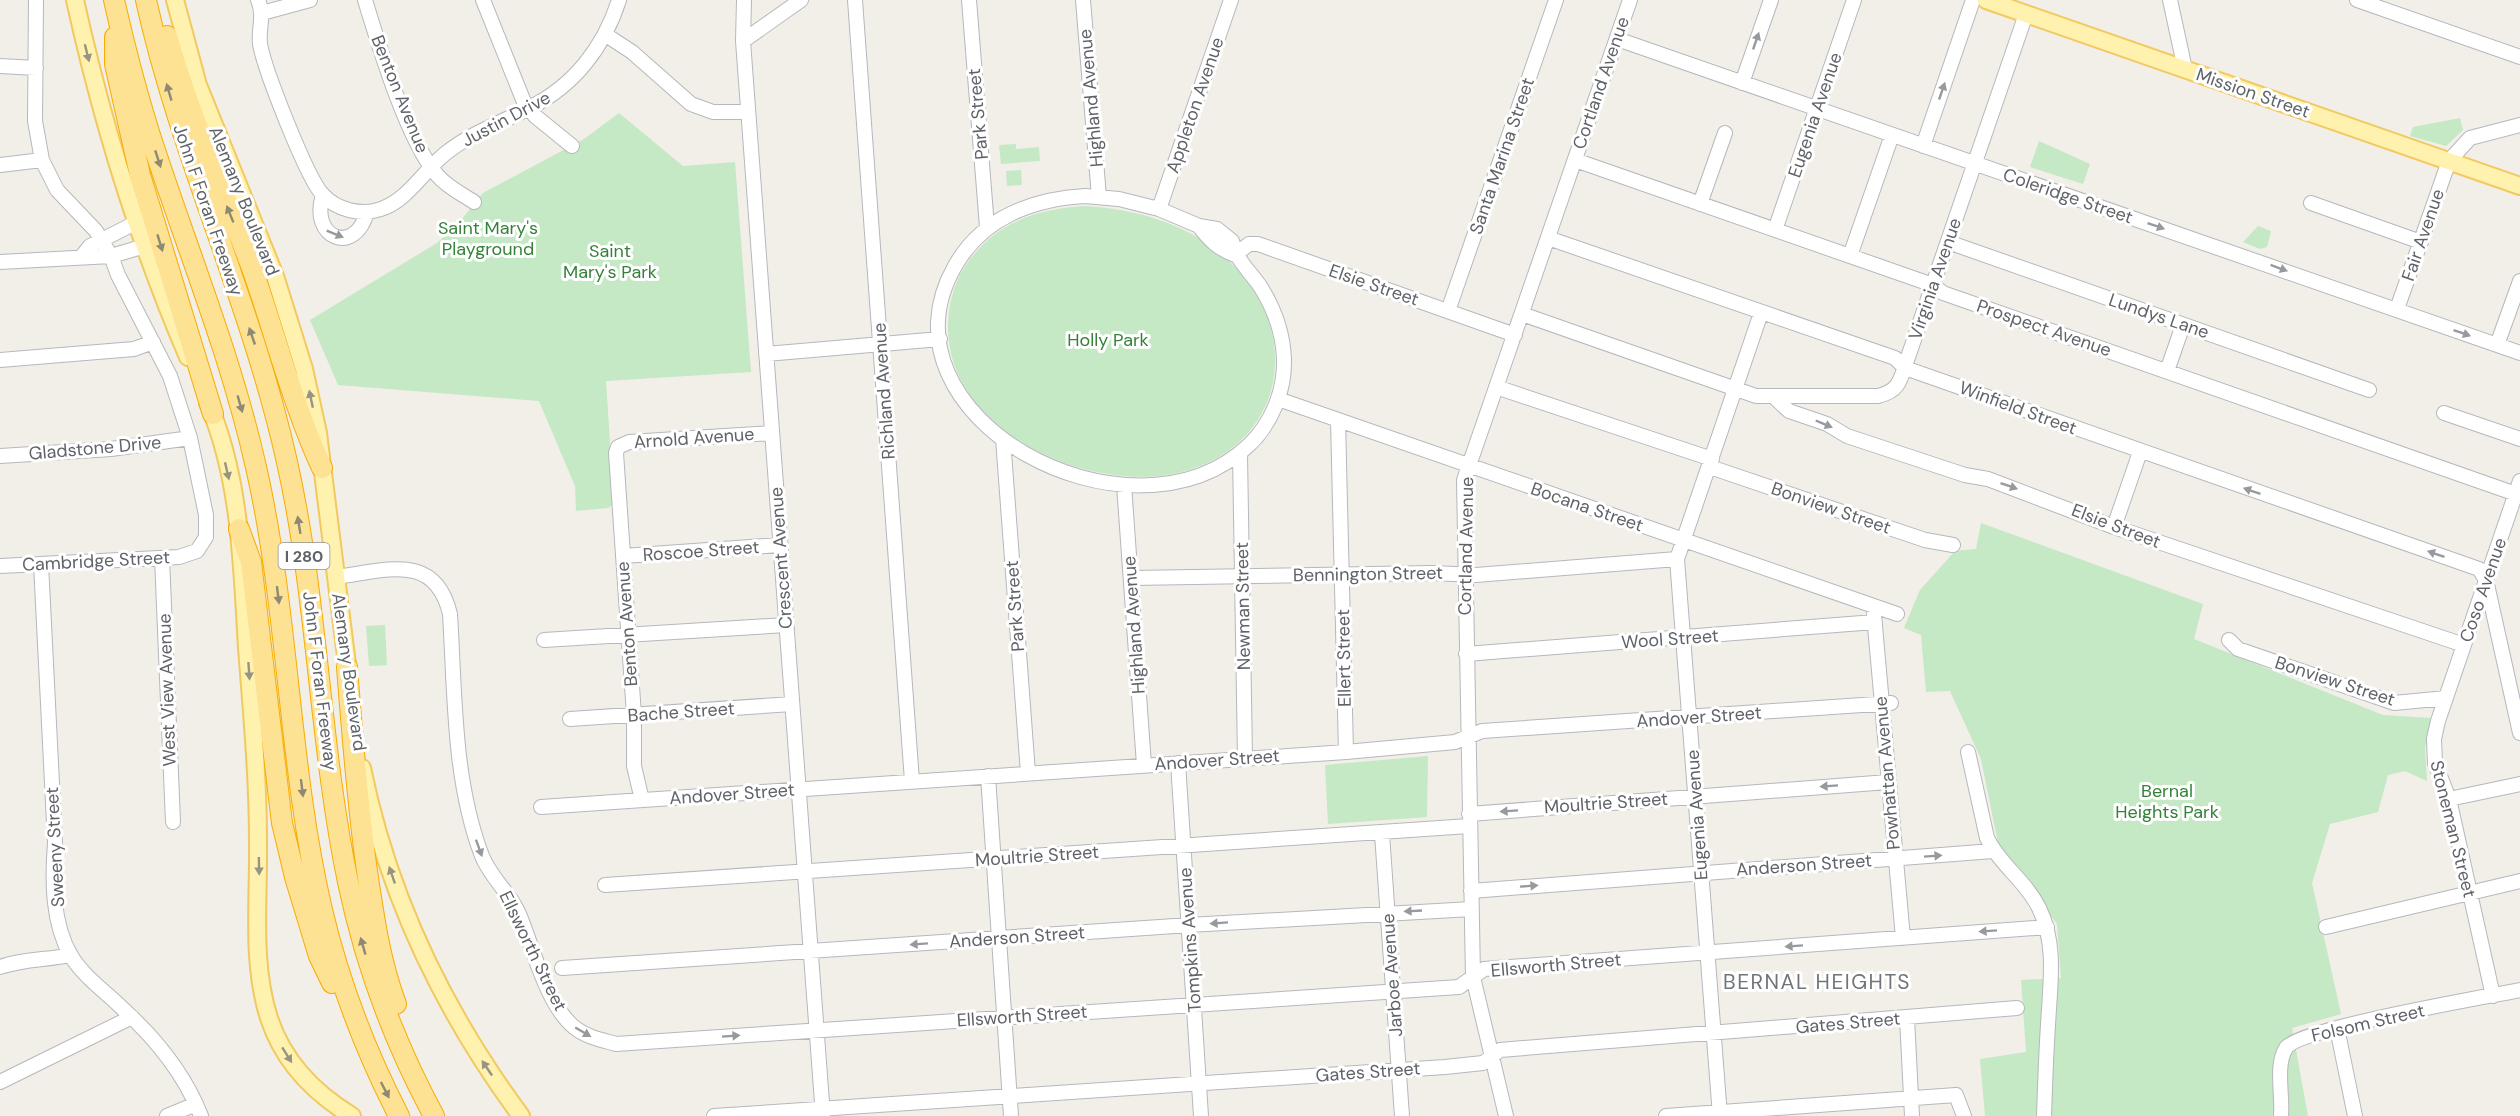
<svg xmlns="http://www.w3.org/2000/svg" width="2520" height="1116" font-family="'DM Sans',sans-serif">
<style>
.green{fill:#c5e8c5}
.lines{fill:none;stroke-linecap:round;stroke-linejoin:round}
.minor-casing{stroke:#b5b8bc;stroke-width:16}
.major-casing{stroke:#f2c960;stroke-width:20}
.highway-casing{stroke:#f9ab00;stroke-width:22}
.minor{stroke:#fff;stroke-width:14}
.major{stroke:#fff2af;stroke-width:16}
.highway{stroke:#fde293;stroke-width:20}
.oneway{fill:#979a9d}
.oneway2{fill:#979581}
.oneway3{fill:#8e8975}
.labels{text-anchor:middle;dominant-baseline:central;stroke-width:6;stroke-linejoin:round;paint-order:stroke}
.shield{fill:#fff;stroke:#8f9295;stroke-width:1.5}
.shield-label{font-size:16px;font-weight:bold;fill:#5f6368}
.street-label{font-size:18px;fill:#5f6368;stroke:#fff}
.park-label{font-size:18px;fill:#348238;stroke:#fff}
.quarter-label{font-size:21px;letter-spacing:1.5px;fill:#70757a;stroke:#fff}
</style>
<rect width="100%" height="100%" fill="#f1efe8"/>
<path class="green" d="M619,113L683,166L735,162L751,372L606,381L614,504L608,508L576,511L575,486L539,401L338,385L310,320L437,243L457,225L483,193L584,139Z
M2460,118L2463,130L2446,146L2410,136L2413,127Z
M2039,141L2090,164L2083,184L2030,167Z
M1016,144V149L1039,147L1040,161L1001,164L999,145Z
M1021,170L1022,185L1007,186L1006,171Z
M1086,206C1144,210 1203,228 1242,275C1311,358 1267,465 1159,476C1074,484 951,429 948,330C948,301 956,274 976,252C1004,219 1045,208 1086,206Z
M2258,226L2271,231L2267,247L2260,249L2243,242Z
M1981,523L2203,604L2194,639L2383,715L2431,718L2425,748L2427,781L2405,771L2388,775L2378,812L2330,824L2312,883L2341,1014L2292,1028L2308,1116H1985L1980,1059L2026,1052L2021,980L2061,978L2057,924L1999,848L1981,759L1950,691L1926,692L1921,635L1904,628L1920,590L1955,551L1976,549Z
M385,625L387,665L369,666L366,626Z
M1428,756L1427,817L1328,824L1325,765Z"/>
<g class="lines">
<g class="minor-casing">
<path id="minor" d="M258,0C265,16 258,29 260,44C264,68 307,179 323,195C337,210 361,216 381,209C408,200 424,170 446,153C471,133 501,123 529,108C574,86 604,47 619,0
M365,0C379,46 407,140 437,175C447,187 462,194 474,202
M483,0L524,102L535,116L572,146
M744,0L743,41L823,1116
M855,0L912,781
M969,0L987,227
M1083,0L1099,197
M2170,0L2185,69
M2357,0L2520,57
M262,13L310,0
M606,35L632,52L691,104L713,112H748
M1617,39L2520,353
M743,41L801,0
M0,66L36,68
M1742,83L1771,0
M1923,146L1973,0
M1575,160L1933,285L1943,293L2516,494
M0,165L42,160
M323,195C309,238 355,257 367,212
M1085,196L1119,199L1159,209L1199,226L1217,229L1232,241C1236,260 1249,270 1260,286C1274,308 1283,333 1284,359C1285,390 1272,423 1249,445C1130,557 869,416 955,266C982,218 1032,199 1085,196Z
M2311,203L2421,242
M1700,204L1725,133
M1159,209L1231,0
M1199,226C1209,240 1219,249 1235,255
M1775,230L1854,0
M1548,238L1895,358L1905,368L2479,569L2486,580L2520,733
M1948,242L2369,390
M1235,255L1249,244H1258L1515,335
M82,256L90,246L137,222
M1850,256L1892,135
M0,262L111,256L145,246
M2397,309L2449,161L2470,138L2520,125
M1448,311L1556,0
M1522,314L1756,396H1878C1898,391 1900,382 1906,363L2026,14
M2497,345L2520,281
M766,354L940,339
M0,360L134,349L153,342
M2167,371L2183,325
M1496,387L1712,459
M1774,397L1789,411L1827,424L1847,436L1965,475L1988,479L2114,527L2464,645
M1278,399L1897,614
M2444,413L2520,439
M1338,420L1346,752
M1003,439L1028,773
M1240,454L1245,758
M0,456L111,449L190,438
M1710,467L1925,540L1953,545
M1124,485L1144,765
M2114,527L2140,452
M623,556L780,545
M162,558L173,822
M41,564L55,843C52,880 52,923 71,956C84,977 106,992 123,1009C155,1038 185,1075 201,1116
M0,566L179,557L197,551L206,537V515L190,438L170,376L118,275L111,256L96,231L57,190L42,160L35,121L36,0
M336,577C385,571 435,551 450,614C455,694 453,780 482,856C490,877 510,893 519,914C533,947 546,1004 574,1027C586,1037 602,1040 616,1044L1459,987L1484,969L2047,927
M1131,578L1432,573L1476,575L1677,559
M1874,615L1903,938
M544,640L786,625
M2229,640L2238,649L2394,703L2446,698
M1466,654L1875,622
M570,719L792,704
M1968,752L1987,838C2000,865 2026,881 2039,908C2057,944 2050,985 2048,1025C2046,1055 2045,1086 2044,1116
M1178,763L1201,1116
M988,776L1011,1116
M2449,799L2520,784
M642,800L634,766V715L616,453L618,447L629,442L772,433
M541,807L1346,752L1455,742L1482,731L1891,703
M1469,814L1888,782
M1382,834L1402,1116
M605,885L1469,826
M1471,891L1993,851
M2326,927L2520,881
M0,967C23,959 47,960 71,955
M562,968L1189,925L1472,909
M2493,996L2449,799L2435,763L2434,739L2438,721L2520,481
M1907,1018L1912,1116
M2337,1028L2355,1116
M0,1082L132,1017
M167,1116L196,1104
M714,1116L1445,1067L1483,1063L1500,1050L2017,1008
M1506,1116L1473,977L1464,480L1630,0
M1666,1116L1956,1095L1964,1116
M1720,1116L1677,559L1761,313
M2281,1116C2283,1096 2275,1065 2286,1048C2298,1029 2486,997 2520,990"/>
</g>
<g class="major-casing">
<path id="major" d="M75,0C102,122 139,243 188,357
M175,0L198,85L275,276L304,369L318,433L349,680
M1986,0L2520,186
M208,403C241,479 242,567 247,648C252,713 258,777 258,842C259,899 251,963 269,1018C283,1061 314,1093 352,1116
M362,768C388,896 444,1012 521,1116"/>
</g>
<g class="highway-casing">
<path id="highway" d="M114,0C124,44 135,87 148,129C184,242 230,351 256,467C289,612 288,764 322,910C339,982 365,1050 399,1116
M146,0C181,158 252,304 287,462C318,600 319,743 348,882C365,964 394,1042 434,1116
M167,36C190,117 224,193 253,271C276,337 293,405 322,468
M115,37V64L140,175L213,414
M239,529L251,562L282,823L295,877L319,956L332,983
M347,667C352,733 357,798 366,864C373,911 379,959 396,1004"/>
</g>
<use href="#minor" class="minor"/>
<use href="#major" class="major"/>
<use href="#highway" class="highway"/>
</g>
<defs><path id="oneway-solid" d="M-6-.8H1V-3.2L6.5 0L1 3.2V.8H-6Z" transform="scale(1.5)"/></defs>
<g class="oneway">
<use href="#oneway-solid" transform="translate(1756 41) rotate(-71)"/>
<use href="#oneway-solid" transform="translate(1942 91) rotate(-71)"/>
<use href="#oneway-solid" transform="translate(2156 226) rotate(19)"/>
<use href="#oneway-solid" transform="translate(335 234) rotate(22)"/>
<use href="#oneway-solid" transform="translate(2279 268) rotate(20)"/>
<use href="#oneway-solid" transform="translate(2462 333) rotate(19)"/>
<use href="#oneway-solid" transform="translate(1824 424) rotate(23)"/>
<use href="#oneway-solid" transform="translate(2009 486) rotate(19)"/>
<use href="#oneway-solid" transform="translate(2252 491) rotate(-161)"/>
<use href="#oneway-solid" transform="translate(2436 554) rotate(-161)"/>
<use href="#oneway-solid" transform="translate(1829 786) rotate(176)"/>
<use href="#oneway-solid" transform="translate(1509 811) rotate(176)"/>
<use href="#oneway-solid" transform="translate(479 848) rotate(70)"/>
<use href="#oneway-solid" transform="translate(1933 856) rotate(-4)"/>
<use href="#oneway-solid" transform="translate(1529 886) rotate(-4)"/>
<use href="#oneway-solid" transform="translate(1413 911) rotate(177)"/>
<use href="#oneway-solid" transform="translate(1219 923) rotate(176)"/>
<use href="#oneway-solid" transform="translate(1988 931) rotate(176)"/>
<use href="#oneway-solid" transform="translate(919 944) rotate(176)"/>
<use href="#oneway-solid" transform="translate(1794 946) rotate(176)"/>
<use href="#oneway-solid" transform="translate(583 1032) rotate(30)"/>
<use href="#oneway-solid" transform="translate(731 1036) rotate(-4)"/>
</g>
<g class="oneway2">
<use href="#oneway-solid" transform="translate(87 53) rotate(76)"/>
<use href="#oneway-solid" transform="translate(311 399) rotate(-102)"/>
<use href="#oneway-solid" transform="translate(227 471) rotate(77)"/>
<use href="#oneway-solid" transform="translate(249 671) rotate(86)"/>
<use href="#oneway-solid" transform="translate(259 866) rotate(89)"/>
<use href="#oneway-solid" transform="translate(392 875) rotate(-109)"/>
<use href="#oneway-solid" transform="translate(287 1055) rotate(58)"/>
<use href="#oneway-solid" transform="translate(487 1068) rotate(-124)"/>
</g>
<g class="oneway3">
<use href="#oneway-solid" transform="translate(169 92) rotate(-106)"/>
<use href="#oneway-solid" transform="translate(158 159) rotate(72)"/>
<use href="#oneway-solid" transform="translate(230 214) rotate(-112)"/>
<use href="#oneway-solid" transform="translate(160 243) rotate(73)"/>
<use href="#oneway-solid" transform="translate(252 336) rotate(-109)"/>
<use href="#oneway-solid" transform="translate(240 404) rotate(74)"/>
<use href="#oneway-solid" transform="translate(299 525) rotate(-99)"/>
<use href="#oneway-solid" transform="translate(278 595) rotate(83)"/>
<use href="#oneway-solid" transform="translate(302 788) rotate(83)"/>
<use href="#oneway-solid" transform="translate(363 946) rotate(-106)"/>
<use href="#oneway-solid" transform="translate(385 1090) rotate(63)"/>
</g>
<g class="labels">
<rect class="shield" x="278.5" y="543" width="51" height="26" rx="4.5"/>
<g class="shield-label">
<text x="304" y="556">I 280</text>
</g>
<g class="street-label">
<text transform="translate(1601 83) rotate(-71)">Cortland Avenue</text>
<text transform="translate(2253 93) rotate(19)">Mission Street</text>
<text transform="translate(400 94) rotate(68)">Benton Avenue</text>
<text transform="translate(1091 98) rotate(-95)">Highland Avenue</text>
<text transform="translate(1195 105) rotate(-71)">Appleton Avenue</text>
<text transform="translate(978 114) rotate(-95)">Park Street</text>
<text transform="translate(1815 115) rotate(-71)">Eugenia Avenue</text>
<text transform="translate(506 119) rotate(-28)">Justin Drive</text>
<text transform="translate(1502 156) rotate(-71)">Santa Marina Street</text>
<text transform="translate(2068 196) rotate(19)">Coleridge Street</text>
<text transform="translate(244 201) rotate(68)">Alemany Boulevard</text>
<text transform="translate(208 210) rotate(71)">John F Foran Freeway</text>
<text transform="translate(2423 235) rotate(-71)">Fair Avenue</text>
<text transform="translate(1935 279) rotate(-71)">Virginia Avenue</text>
<text transform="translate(1374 285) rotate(19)">Elsie Street</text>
<text transform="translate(2159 316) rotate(19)">Lundys Lane</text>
<text transform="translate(2044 328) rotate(19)">Prospect Avenue</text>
<text transform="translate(884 391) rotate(-94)">Richland Avenue</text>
<text transform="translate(2018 408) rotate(20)">Winfield Street</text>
<text transform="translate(694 438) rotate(-4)">Arnold Avenue</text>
<text transform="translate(95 448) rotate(-5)">Gladstone Drive</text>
<text transform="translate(1587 507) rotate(19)">Bocana Street</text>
<text transform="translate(1831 508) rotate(19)">Bonview Street</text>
<text transform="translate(2116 526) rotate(21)">Elsie Street</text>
<text transform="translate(1466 546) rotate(-89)">Cortland Avenue</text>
<text transform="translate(701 551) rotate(-4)">Roscoe Street</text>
<text transform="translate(781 558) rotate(-94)">Crescent Avenue</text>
<text transform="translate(96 561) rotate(-3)">Cambridge Street</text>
<text transform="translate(1368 574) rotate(-1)">Bennington Street</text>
<text transform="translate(2483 590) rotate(-71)">Coso Avenue</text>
<text transform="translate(1015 606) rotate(-94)">Park Street</text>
<text transform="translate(1243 606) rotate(-91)">Newman Street</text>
<text transform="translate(627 624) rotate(-94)">Benton Avenue</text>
<text transform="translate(1134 625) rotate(-94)">Highland Avenue</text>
<text transform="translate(1670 639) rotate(-4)">Wool Street</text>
<text transform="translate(1344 658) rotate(-91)">Ellert Street</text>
<text transform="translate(349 672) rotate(82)">Alemany Boulevard</text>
<text transform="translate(320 681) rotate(83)">John F Foran Freeway</text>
<text transform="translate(2335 681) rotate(18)">Bonview Street</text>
<text transform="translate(167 690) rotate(-92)">West View Avenue</text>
<text transform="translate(681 712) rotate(-4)">Bache Street</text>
<text transform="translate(1699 717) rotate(-4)">Andover Street</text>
<text transform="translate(1217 760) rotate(-4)">Andover Street</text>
<text transform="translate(1887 773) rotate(-95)">Powhattan Avenue</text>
<text transform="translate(732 794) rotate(-4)">Andover Street</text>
<text transform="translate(1606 803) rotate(-4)">Moultrie Street</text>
<text transform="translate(1697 815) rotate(-94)">Eugenia Avenue</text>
<text transform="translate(2453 829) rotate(76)">Stoneman Street</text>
<text transform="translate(55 847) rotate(-93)">Sweeny Street</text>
<text transform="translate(1037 856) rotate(-4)">Moultrie Street</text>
<text transform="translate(1804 865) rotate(-4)">Anderson Street</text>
<text transform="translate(1017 937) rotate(-4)">Anderson Street</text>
<text transform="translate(1190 940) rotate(-94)">Tompkins Avenue</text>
<text transform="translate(533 951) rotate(64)">Ellsworth Street</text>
<text transform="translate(1556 965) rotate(-5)">Ellsworth Street</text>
<text transform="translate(1392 975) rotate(-94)">Jarboe Avenue</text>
<text transform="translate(1022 1016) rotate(-4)">Ellsworth Street</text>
<text transform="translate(1848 1023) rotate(-5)">Gates Street</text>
<text transform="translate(2368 1023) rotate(-13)">Folsom Street</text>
<text transform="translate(1368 1072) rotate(-4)">Gates Street</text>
</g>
<g class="park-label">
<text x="488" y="228">Saint Mary's<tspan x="488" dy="21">Playground</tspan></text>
<text x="610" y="251">Saint<tspan x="610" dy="21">Mary's Park</tspan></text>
<text x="1108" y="340">Holly Park</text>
<text x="2167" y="791">Bernal<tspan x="2167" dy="21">Heights Park</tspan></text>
</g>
<g class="quarter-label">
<text x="1817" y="982">BERNAL HEIGHTS</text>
</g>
</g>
</svg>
